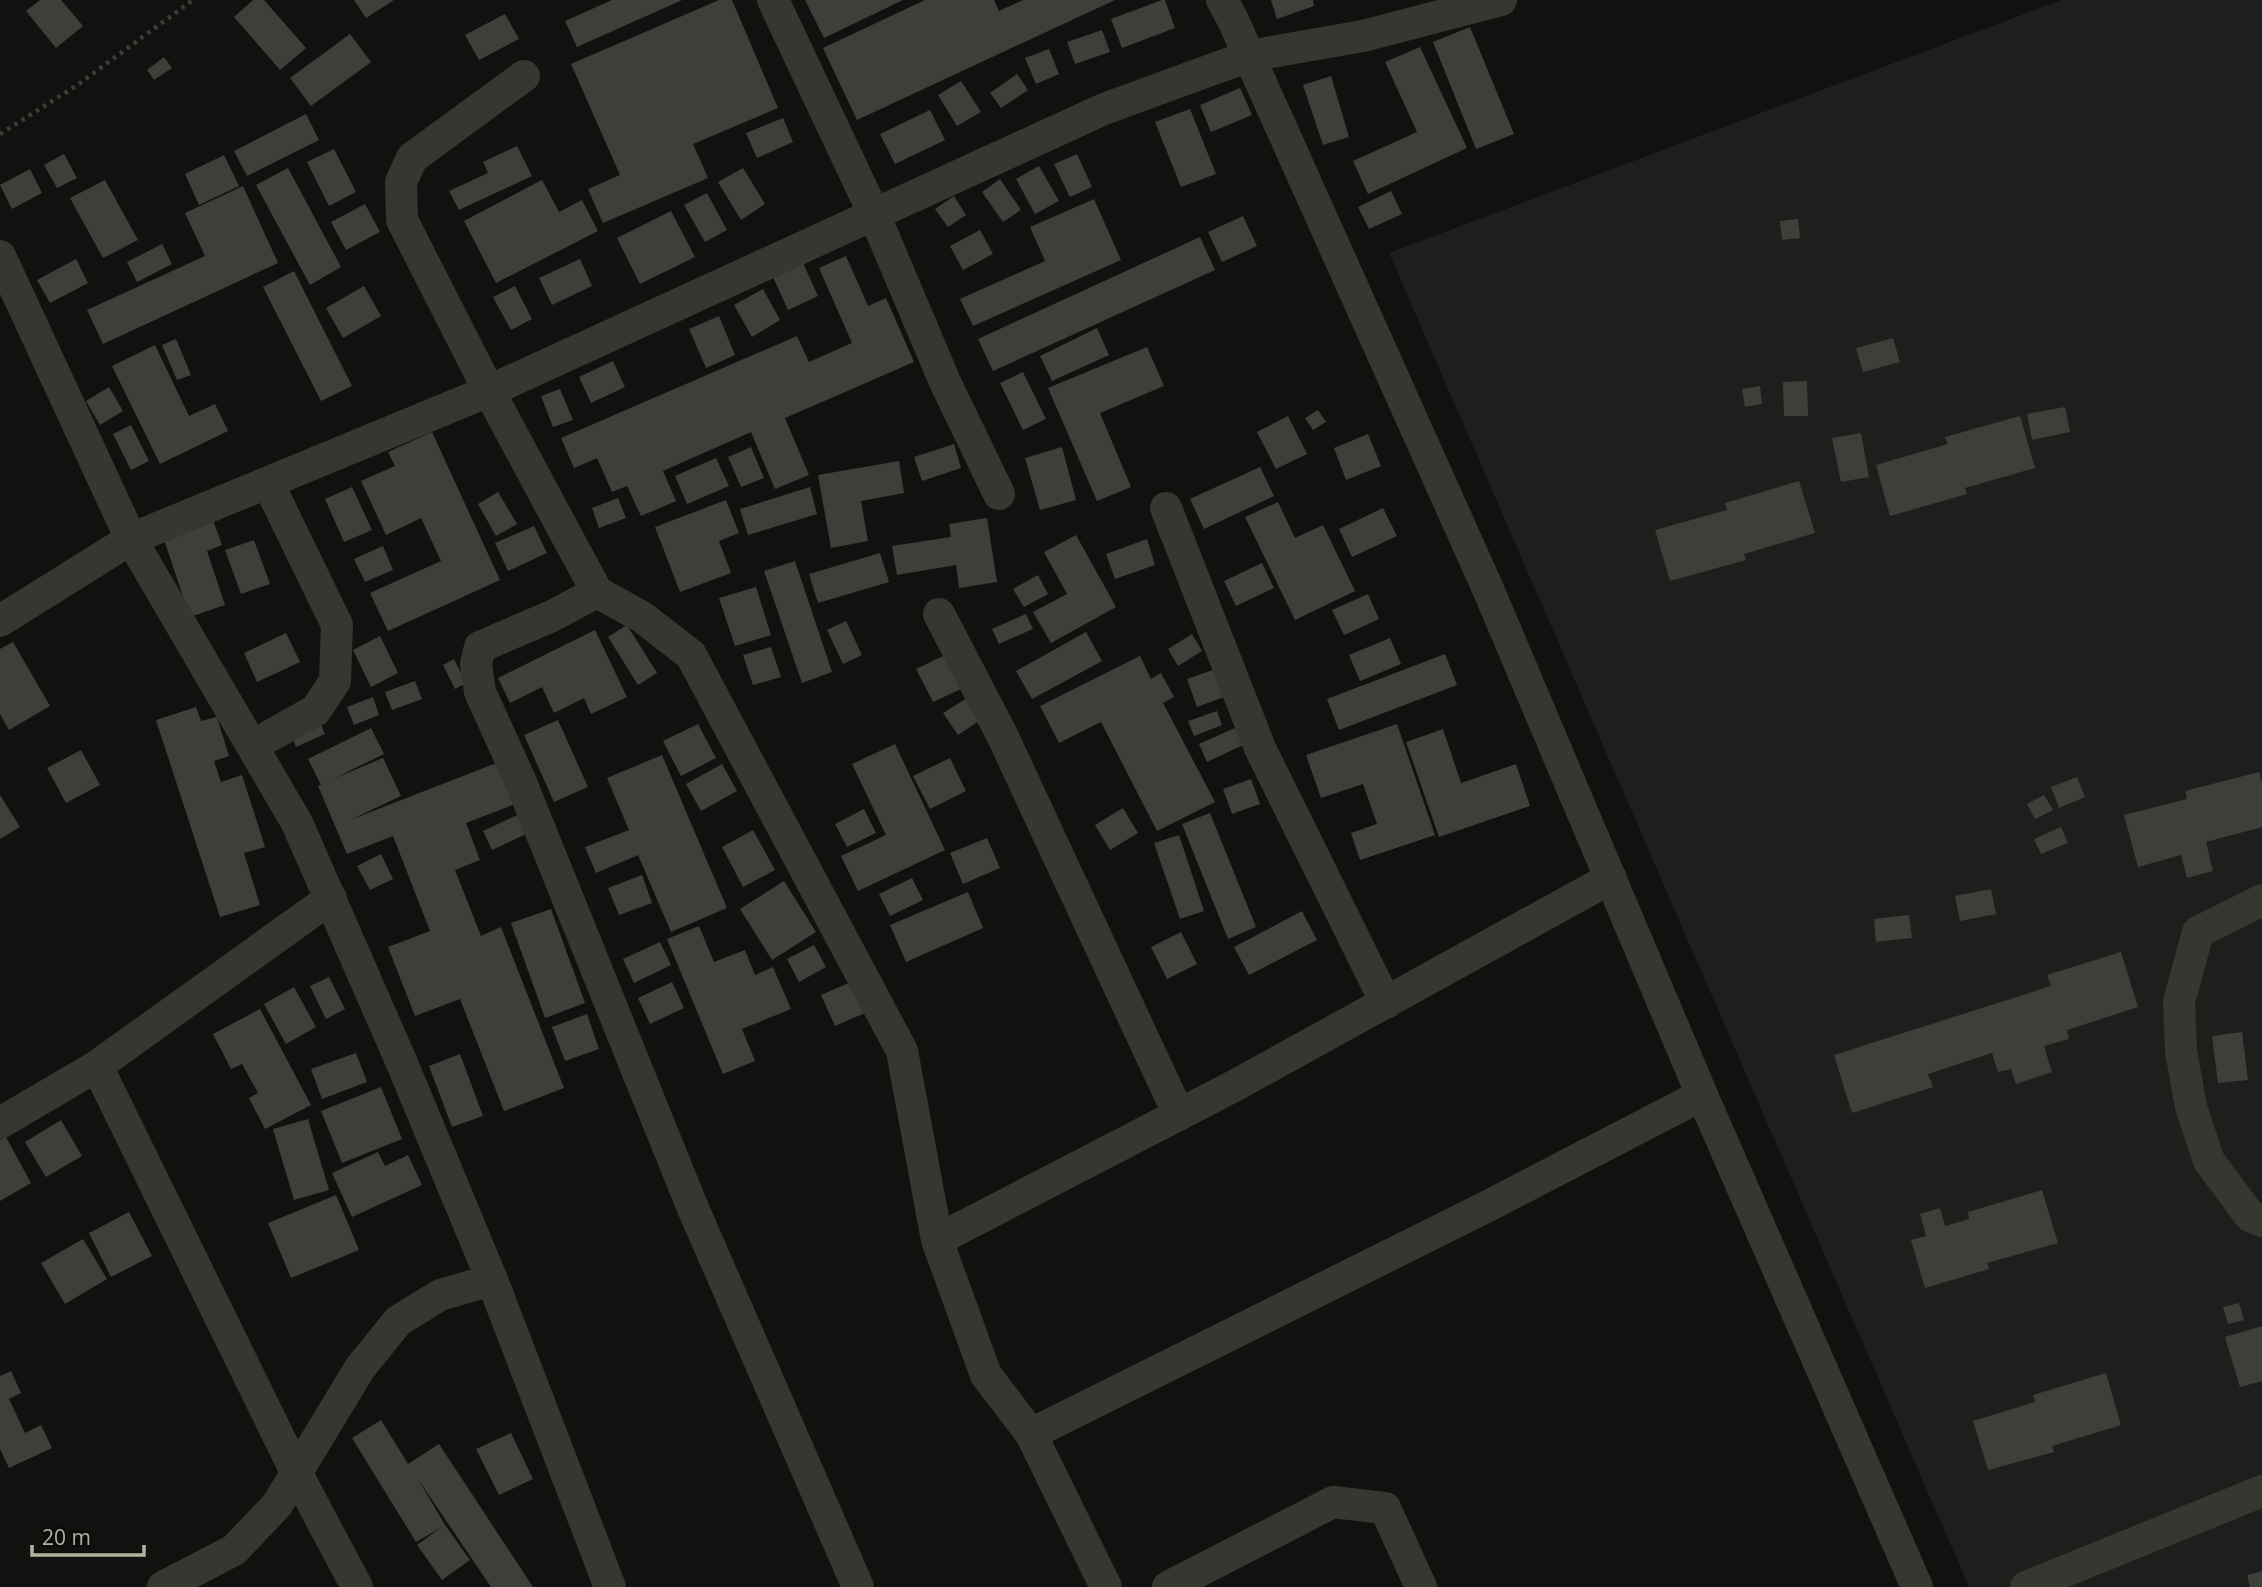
<svg xmlns="http://www.w3.org/2000/svg" width="2262" height="1587" font-family="'Open Sans',sans-serif">
<style>
.built{fill:#1e1f1c}
.building{fill:#3e3f3a}
.lines{fill:none;stroke-linecap:round;stroke-linejoin:round}
.path{stroke:#3d3d37;stroke-width:4.5;stroke-dasharray:3.5 5;stroke-linecap:butt}
.street{stroke:#363731;stroke-width:32}
</style>
<rect width="100%" height="100%" fill="#111210"/>
<path class="built" d="M2061,0H2262V1587H1969L1389,253Z"/>
<path class="building" d="M40,0H61L83,26L56,48L26,11Z
M253,0H264L306,48L280,70L234,17Z
M354,0H394L366,18Z
M612,0H682L577,47L565,21Z
M719,0H732L778,108L693,144L708,178L603,223L588,189L620,175L571,64Z
M805,0H903L824,38Z
M925,0H994L999,11L1023,0H1115L857,120L823,48Z
M1162,0H1165L1175,28L1122,48L1111,19Z
M1271,0H1313L1314,6L1277,19Z
M505,14L519,39L479,60L465,35Z
M1470,27L1514,134L1476,149L1433,42Z
M1102,30L1110,52L1075,64L1067,42Z
M350,34L371,62L311,106L290,78Z
M1420,47L1467,148L1368,194L1353,161L1417,132L1385,62Z
M1049,49L1059,74L1036,84L1025,58Z
M164,57L172,68L154,80L147,70Z
M1017,74L1028,90L1001,108L990,93Z
M1331,76L1349,137L1323,145L1303,85Z
M961,81L981,112L957,126L938,95Z
M1240,88L1252,115L1211,132L1200,105Z
M1190,109L1216,174L1181,187L1155,122Z
M930,110L945,140L895,164L880,134Z
M306,114L319,140L247,176L234,151Z
M783,118L793,142L757,158L746,133Z
M517,146L532,176L459,210L449,191L488,173L483,162Z
M334,149L356,192L329,206L307,162Z
M64,154L77,178L57,188L44,165Z
M1077,154L1092,187L1070,197L1054,164Z
M224,155L239,186L199,205L185,174Z
M1039,166L1059,201L1035,214L1016,179Z
M288,168L341,267L310,285L256,185Z
M743,168L765,204L741,220L718,182Z
M30,169L42,193L12,209L0,185Z
M1000,179L1021,210L1003,222L982,192Z
M105,180L138,240L103,258L70,198Z
M542,180L559,212L582,200L598,231L496,283L464,221Z
M243,186L278,263L103,344L87,310L205,256L185,213Z
M1391,191L1402,214L1369,229L1358,207Z
M707,193L727,230L705,242L684,205Z
M954,196L966,215L948,227L935,209Z
M1094,199L1121,260L973,326L960,299L1045,261L1030,227Z
M365,204L380,232L346,250L331,222Z
M671,211L695,257L640,284L617,238Z
M1243,216L1257,246L1222,262L1208,232Z
M1798,219L1800,238L1782,240L1780,221Z
M980,230L993,254L963,270L950,246Z
M1200,237L1215,270L993,371L978,339Z
M162,244L172,264L137,282L127,262Z
M846,256L868,306L886,298L914,362L785,418L809,475L775,489L751,432L663,471L676,501L641,516L627,486L612,492L597,458L574,468L561,438L797,336L809,362L852,343L819,268Z
M76,259L88,283L50,303L37,280Z
M580,259L592,286L552,305L539,278Z
M803,263L818,296L788,310L773,277Z
M294,271L352,386L321,401L263,287Z
M364,286L381,316L343,338L326,308Z
M515,286L532,319L511,330L493,297Z
M763,289L780,320L752,337L734,305Z
M719,316L735,355L706,368L689,329Z
M1097,328L1109,355L1052,381L1040,356Z
M1893,338L1900,362L1863,372L1856,348Z
M176,339L191,375L177,380L162,345Z
M155,345L189,416L215,404L228,431L160,464L112,366Z
M1147,347L1164,386L1100,413L1131,487L1097,501L1048,388Z
M613,361L625,387L591,403L579,377Z
M1023,372L1046,419L1023,430L1000,383Z
M1807,381L1808,416H1784L1783,382Z
M1760,386L1762,404L1745,407L1742,389Z
M109,387L123,411L100,425L86,401Z
M560,389L573,420L553,427L541,396Z
M2065,407L2070,432L2032,440L2027,414Z
M1318,410L1326,422L1313,430L1305,418Z
M1288,416L1307,454L1276,469L1257,432Z
M2020,416L2035,468L1965,488L1967,494L1890,516L1876,465L1948,444L1945,437Z
M131,425L149,461L131,470L113,434Z
M432,432L500,580L388,631L370,593L441,561L421,518L386,535L361,481L395,466L388,452Z
M1861,433L1869,477L1841,482L1832,438Z
M1368,434L1381,466L1346,480L1334,448Z
M954,444L961,468L922,481L914,457Z
M751,447L764,478L741,487L728,457Z
M1062,447L1076,500L1040,510L1025,458Z
M716,458L729,486L687,504L675,476Z
M899,461L904,493L861,501L868,541L831,548L818,475Z
M1260,467L1274,496L1204,529L1190,499Z
M1799,481L1815,533L1744,554L1746,560L1670,581L1655,530L1727,510L1725,503Z
M352,487L372,530L344,542L325,499Z
M810,487L817,514L748,535L740,509Z
M498,492L517,524L496,536L478,504Z
M618,498L626,518L599,528L592,508Z
M726,500L739,533L719,541L731,573L680,592L655,527Z
M1278,502L1295,538L1323,525L1355,591L1295,620L1245,517Z
M1383,508L1397,536L1352,557L1339,529Z
M987,518L997,582L959,588L956,565L897,575L892,546L951,537L949,524Z
M213,520L222,545L207,551L225,605L190,617L163,537Z
M534,526L547,553L508,571L495,543Z
M1076,535L1116,607L1051,643L1033,612L1067,594L1044,552Z
M1147,539L1155,565L1115,579L1106,554Z
M254,540L270,584L241,594L225,550Z
M383,546L393,570L365,582L354,559Z
M880,553L889,582L818,603L809,574Z
M795,561L832,672L802,683L764,571Z
M1262,563L1274,588L1236,606L1224,581Z
M1038,575L1048,594L1024,607L1013,589Z
M756,587L771,635L735,646L719,598Z
M1368,594L1379,619L1344,635L1332,610Z
M1026,614L1033,629L999,644L992,629Z
M846,621L862,655L843,664L827,630Z
M627,625L657,673L638,685L608,637Z
M595,630L627,697L591,714L584,698L554,713L542,687L510,703L498,678Z
M1086,632L1102,661L1032,699L1016,671Z
M286,633L300,662L257,682L244,653Z
M1192,634L1202,651L1178,666L1168,649Z
M380,636L398,673L371,687L353,650Z
M1390,638L1401,664L1360,681L1349,655Z
M13,642L50,706L9,730L0,714V649Z
M771,647L781,677L753,685L743,655Z
M1445,654L1457,685L1339,730L1327,699Z
M945,655L961,689L933,702L916,669Z
M1140,656L1151,679L1161,673L1174,697L1163,703L1215,802L1157,831L1101,722L1059,743L1040,706Z
M454,659L466,683L455,689L443,665Z
M1213,670L1224,697L1197,707L1187,679Z
M415,681L422,699L392,710L385,692Z
M373,697L379,715L354,725L347,707Z
M967,698L982,719L958,735L943,713Z
M196,707L201,721L217,717L229,756L214,761L221,782L242,775L265,847L244,853L260,905L220,917L156,720Z
M1217,711L1222,725L1194,736L1188,721Z
M319,720L325,734L296,747L290,732Z
M558,720L588,787L554,802L524,735Z
M698,724L716,758L681,776L663,741Z
M1397,724L1435,835L1360,860L1351,833L1377,824L1363,784L1321,798L1306,755Z
M371,728L384,754L333,779L383,758L401,796L350,820L499,762L515,804L466,823L480,860L455,870L481,936L501,927L564,1088L504,1111L460,999L415,1016L388,947L430,931L393,836L347,854L318,786L321,785L308,759Z
M1235,728L1243,745L1207,762L1199,744Z
M1443,729L1461,783L1516,764L1530,806L1439,837L1406,742Z
M895,744L945,850L858,891L841,856L886,835L852,764Z
M81,750L100,785L66,803L47,768Z
M662,755L727,908L671,932L638,855L596,873L585,847L629,830L607,778Z
M950,758L966,791L930,809L913,776Z
M722,764L737,791L701,811L686,784Z
M2259,772L2262,782V827L2206,842L2213,871L2187,878L2181,855L2138,867L2124,815L2187,799L2185,791Z
M2077,777L2085,797L2059,808L2051,787Z
M1251,779L1260,804L1232,814L1223,789Z
M0,795L20,827L0,839Z
M2044,795L2053,810L2035,819L2027,804Z
M1123,808L1138,833L1110,850L1095,825Z
M864,809L876,833L847,847L835,824Z
M1210,813L1256,927L1228,939L1182,824Z
M517,815L526,834L492,850L483,831Z
M2061,827L2068,843L2041,854L2034,839Z
M753,830L775,870L743,887L722,847Z
M1179,835L1204,911L1180,919L1154,843Z
M987,838L1000,868L963,884L950,853Z
M381,854L393,879L370,890L357,866Z
M642,875L652,903L619,915L608,888Z
M912,878L923,900L890,916L879,894Z
M784,881L816,932L772,960L740,909Z
M1991,889L1996,914L1960,921L1955,896Z
M968,892L983,928L906,962L890,925Z
M551,909L585,1003L545,1018L511,923Z
M1302,911L1317,940L1249,975L1234,947Z
M1909,915L1912,938L1876,942L1874,919Z
M699,926L714,962L745,950L755,975L773,967L791,1009L742,1029L755,1061L723,1074L667,939Z
M1181,932L1197,964L1167,979L1151,947Z
M660,942L671,965L634,983L623,959Z
M814,945L826,967L799,982L787,959Z
M2121,952L2138,1007L2067,1030L2069,1039L2044,1046L2052,1072L2016,1084L2011,1069L1998,1072L1992,1053L1928,1074L1933,1087L1852,1113L1834,1055L2051,986L2047,975Z
M329,977L345,1009L326,1019L310,986Z
M672,982L684,1008L650,1024L638,998Z
M851,982L865,1013L835,1026L821,995Z
M294,987L316,1027L286,1044L264,1004Z
M260,1009L311,1105L265,1129L249,1098L258,1093L242,1064L231,1069L213,1034Z
M587,1014L599,1049L565,1061L552,1027Z
M2242,1032L2248,1080L2218,1083L2212,1036Z
M356,1053L367,1082L322,1099L311,1069Z
M460,1054L483,1116L452,1127L429,1066Z
M381,1087L402,1139L342,1163L321,1111Z
M308,1119L329,1190L294,1200L273,1129Z
M61,1120L82,1156L46,1177L25,1142Z
M6,1137L31,1183L0,1201V1140Z
M378,1152L385,1166L408,1155L422,1185L352,1217L332,1173Z
M2042,1190L2058,1243L1987,1263L1989,1269L1925,1288L1911,1240L1926,1236L1920,1214L1940,1208L1945,1226L1969,1219L1968,1212Z
M336,1195L359,1250L291,1278L268,1223Z
M129,1212L152,1256L111,1277L89,1233Z
M83,1239L107,1279L65,1304L41,1263Z
M2239,1303L2244,1320L2228,1324L2223,1307Z
M2262,1326V1381L2240,1387L2225,1337Z
M11,1371L21,1393L9,1399L25,1433L41,1425L52,1448L9,1468L0,1449V1376Z
M2106,1373L2121,1425L2052,1446L2054,1452L1988,1470L1973,1421L2035,1402L2033,1395Z
M381,1420L408,1464L439,1444L533,1587H491L418,1479L445,1525L470,1560L442,1580L417,1545L442,1527L416,1542L352,1438Z
M511,1433L533,1479L499,1495L476,1449Z
M2262,1571V1587H2250L2247,1575Z"/>
<g class="lines">
<path class="path" d="M0,134L76,86L193,0"/>
<path class="street" d="M773,0L874,214L945,382L999,494
M1222,0L1232,18L1488,589L1702,1095L1917,1587
M524,76L412,158L401,182L402,220L489,391L597,592L642,617L691,655L902,1051L937,1240L986,1375L1031,1434L1106,1587
M0,256L131,539L297,823L401,1061L492,1280L610,1587
M1166,508L1260,748L1386,1003
M597,592L552,616L480,647L476,664L480,692L520,780L692,1206L858,1587
M939,614L1002,735L1179,1115
M0,621L131,539L489,391L1104,109L1249,56L1363,36L1501,0
M252,746L316,710L335,681L337,625L268,483
M2262,900L2198,932L2179,1002L2181,1051L2191,1107L2209,1161L2250,1216L2262,1221
M97,1066L296,1472L357,1587
M0,1123L97,1066L331,898
M937,1240L1234,1086L1611,878
M1031,1434L1488,1206L1702,1095
M163,1587L234,1550L277,1505L360,1368L398,1321L440,1295L492,1280
M1168,1587L1333,1502L1385,1508L1421,1587
M2026,1587L2262,1491"/>
</g>
<path d="M32 1545v10h112v-10" fill="none" stroke="#b2b2a2" stroke-width="3.5"/>
<text x="42" y="1545" font-size="21" fill="#b2b2a2" stroke="#0c0d0b" stroke-width="5" paint-order="stroke">20 m</text>
</svg>
